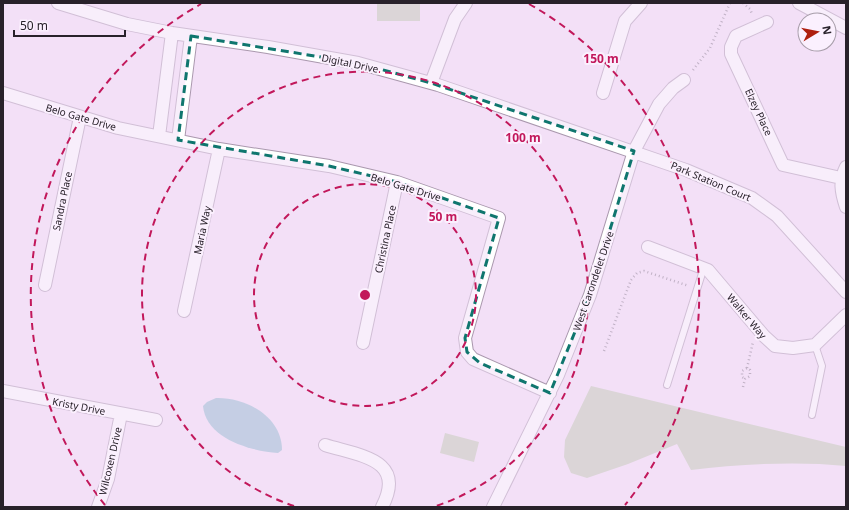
<svg xmlns="http://www.w3.org/2000/svg" width="849" height="510" font-family="'Noto Sans',sans-serif">
<style>
.green{fill:#bfc8af}
.water{fill:#8fb9cc}
.lines{fill:none;stroke-linecap:round;stroke-linejoin:round}
.lane-casing{stroke:#aa98ae;stroke-width:8}
.street-casing{stroke:#aa98ae;stroke-width:14}
.path{stroke:#867a89;stroke-width:2.5;stroke-dasharray:1 3;stroke-linecap:butt}
.lane{stroke:#fff;stroke-width:6}
.street{stroke:#fff;stroke-width:12}
.marked{fill:none;stroke:#0f766e;stroke-width:3;stroke-dasharray:8 5;stroke-linejoin:round}
.ring{fill:none;stroke:#c2185b;stroke-width:2;stroke-dasharray:7 5}
.labels{text-anchor:middle;dominant-baseline:central;stroke-width:4;stroke-linejoin:round;paint-order:stroke}
.street-label{font-size:10px;fill:#28212a;stroke:#fbf0fe}
.centre{fill:#c2185b;stroke:#fbf0fe;stroke-width:2}
.ring-label{font-size:12px;text-anchor:middle;font-weight:bold;fill:#c2185b;stroke:#fbf0fe;stroke-width:4;stroke-linejoin:round;paint-order:stroke}
</style>
<rect width="100%" height="100%" fill="#f3e0f7"/>
<path class="green" d="M377,3H420V21H377Z
M591,386L846,447V466C797,461 740,464 691,470L677,444L628,464L587,478L571,473L564,457L565,440Z
M445,433L479,442L474,462L440,453Z"/>
<path class="water" d="M216,398C246,397 282,417 282,450L278,453C251,451 206,439 203,406L207,402Z"/>
<g class="lines">
<g class="lane-casing">
<path id="lane" d="M667,385L704,267
M812,415L822,366L815,345"/>
</g>
<g class="street-casing">
<path id="street" d="M58,3L127,24L172,33L268,47L358,63L438,85L686,170L752,198L777,216L846,292
M799,3L846,28
M767,22L736,36L731,47V54L783,165L841,178
M431,83L455,19L466,3
M3,93L118,128L219,149L329,166L397,182L499,218L465,338L467,352L473,359L550,393
M603,93L625,21L641,3
M159,136L172,33
M178,140L191,36
M846,167C839,181 841,192 846,207
M648,247L708,270L764,336L775,346L793,348L815,345L846,315
M45,285L80,117
M184,311L219,149
M363,343L397,182
M3,391L156,420
M325,445C360,456 407,459 382,507
M98,507L108,479L121,414
M493,507L558,375L590,295L634,151L659,104L673,88L684,80"/>
</g>
<path class="path" d="M743,3L750,9L752,14
M693,70L710,48L730,3
M604,351L631,280L637,273L644,271L689,286
M747,368L753,342
M743,387L745,379L750,376V370L747,368L742,371V377L745,379"/>
<use href="#lane" class="lane"/>
<use href="#street" class="street"/>
</g>
<path d="M0 0H849V510H0ZM191,36L358,63L431,83L634,151L590,295L550,393L480,363L467,352L465,338L499,218L397,182L329,166L178,140Z" fill="#f3e0f7" fill-opacity=".55" fill-rule="evenodd"/>
<path class="marked" d="M191,36L358,63L431,83L634,151L590,295L550,393L480,363L467,352L465,338L499,218L397,182L329,166L178,140Z"/>
<g class="ring">
<circle cx="365" cy="295" r="111"/>
<path d="M294 506A223 223 0 1 1 436 506"/>
<path d="M105 505A334 334 0 0 1 201 4M529 4A334 334 0 0 1 625 505"/>
</g>
<g class="labels">
<g class="street-label">
<text transform="translate(350 63) rotate(12)">Digital Drive</text>
<text transform="translate(759 112) rotate(65)">Elzey Place</text>
<text transform="translate(81 117) rotate(16)">Belo Gate Drive</text>
<text transform="translate(711 181) rotate(23)">Park Station Court</text>
<text transform="translate(406 187) rotate(17)">Belo Gate Drive</text>
<text transform="translate(62 201) rotate(-78)">Sandra Place</text>
<text transform="translate(202 230) rotate(-78)">Maria Way</text>
<text transform="translate(385 239) rotate(-78)">Christina Place</text>
<text transform="translate(593 281) rotate(-71)">West Carondelet Drive</text>
<text transform="translate(747 316) rotate(50)">Walker Way</text>
<text transform="translate(79 406) rotate(11)">Kristy Drive</text>
<text transform="translate(110 461) rotate(-77)">Wilcoxen Drive</text>
</g>
</g>
<circle cx="365" cy="295" r="6" class="centre"/>
<g class="ring-label">
<text x="601" y="63">150 m</text>
<text x="523" y="142">100 m</text>
<text x="443" y="221">50 m</text>
</g>
<rect width="849" height="510" fill="none" stroke="#28212a" stroke-width="8"/>
<g transform="translate(817 32) rotate(80)"><circle r="19" fill="#fbf0fe" stroke="#a79da9"/>
<path d="M0-3L7 15L0 10L-7 15Z" fill="#ae1e0e"/>
<text y="-6" font-size="11" font-weight="bold" text-anchor="middle" fill="#28212a">N</text>
</g>
<path d="M14 30v6h111v-6" fill="none" stroke="#28212a" stroke-width="2"/>
<text x="20" y="30" font-size="12" fill="#28212a" stroke="#fbf0fe" stroke-width="3" paint-order="stroke">50 m</text>
</svg>
